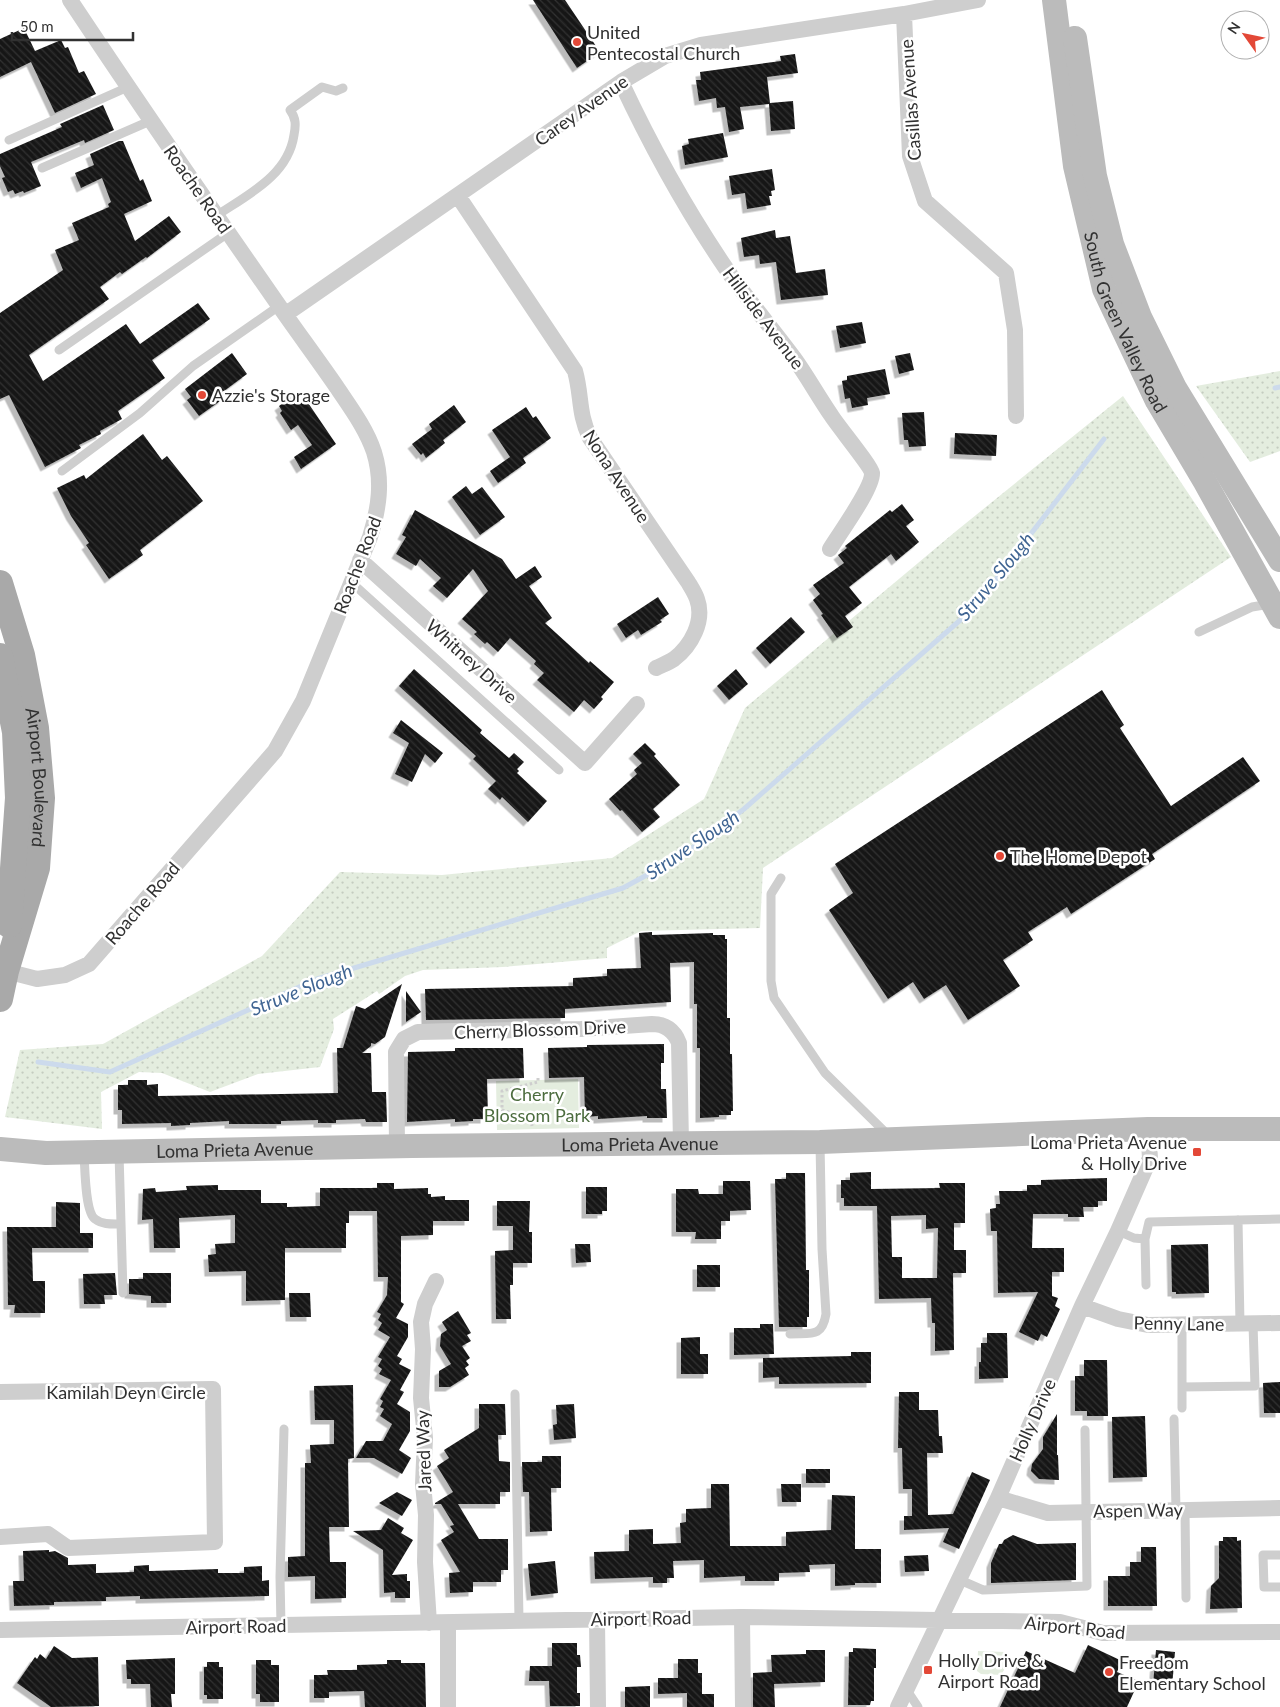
<svg xmlns="http://www.w3.org/2000/svg" width="1280" height="1707" font-family="Lato,sans-serif">
<style>
.grass{fill:url(#grass-dots)}
.park{fill:#e4eddf}
.lines{fill:none;stroke-linecap:round;stroke-linejoin:round}
.stream{stroke:#ccdaec;stroke-width:5}
.building{fill:url(#building-back-hatch);fill-rule:evenodd;filter:url(#shadow)}
.path{stroke:#cecece;stroke-width:3;stroke-dasharray:2.5 2.5;stroke-linecap:butt}
.lane{stroke:#cecece;stroke-width:9}
.street{stroke:#cecece;stroke-width:16}
.secondary{stroke:#bbb;stroke-width:24}
.primary{stroke:#a9a9a9;stroke-width:26}
.poi-dot{fill:#e34837;stroke:#fff;stroke-width:2}
.labels{text-anchor:middle;dominant-baseline:central;stroke-width:5;stroke-linejoin:round;paint-order:stroke}
.poi-label{font-size:18px;fill:#313131;stroke:#fff;text-anchor:start}
.street-label{font-size:18px;fill:#313131;stroke:#fff}
.park-label{font-size:18px;fill:#4c6c3e;stroke:#fff}
.water-label{font-size:19px;font-style:italic;fill:#3f6492;stroke:#fff}
</style>
<defs>
<pattern id="grass-dots" width="8" height="8" patternUnits="userSpaceOnUse" patternTransform="scale(1.25)"><rect width="8" height="8" fill="#e4eddf"/><path d="M2 2h.1M6 6h.1" fill="none" stroke="#c4ccc0" stroke-width="1.8" stroke-linecap="round"/></pattern>
<pattern id="building-back-hatch" width="6" height="6" patternUnits="userSpaceOnUse" patternTransform="scale(1.25)"><rect width="6" height="6" fill="#181818"/><path d="M-1 5l2 2M0 0l6 6M5-1l2 2" fill="none" stroke="#313131"/></pattern>
<filter id="shadow"><feDropShadow dx="-4.5" dy="4.5" stdDeviation="0" flood-color="#0004"/></filter>
</defs>
<rect width="100%" height="100%" fill="#fff"/>
<path class="grass" d="M1280,371V451L1250,462L1196,386Z
M1123,396L1231,557L763,868L760,928L641,931L607,948V958L503,967L423,970L405,976L379,994L377,991L333,1019L334,1029L320,1067L258,1074L210,1092L162,1073L139,1072L101,1092L102,1129L5,1117L20,1050L103,1044L262,956L340,872L442,875L612,858L704,799L745,708L955,532Z"/>
<path class="park" d="M578,1079L579,1128L497,1130L496,1081Z
M978,1651L1005,1652L1004,1670L1001,1675L981,1674L977,1671Z"/>
<g class="lines">
<path class="stream" d="M1275,388L1280,387
M38,1062L110,1072L317,979L623,888L680,857L744,809L973,609L1104,439"/>
</g>
<path class="building" d="M533,0H565L600,52L577,68Z
M24,28L35,51L61,40L65,48L68,47L79,73L84,71L96,94L55,113L31,62L0,77V39Z
M795,54L798,73L767,77L770,103L793,101L795,129L771,131L769,104L740,107L744,129L729,132L725,107L717,108L716,98L699,101L696,80H701L700,72L781,61L780,56Z
M103,105L114,130L85,143L84,140L31,162L41,186L24,193L23,191L15,194L13,190L8,192L2,178L5,177L0,166V154L62,127L60,124Z
M723,133L728,157L685,165L682,146L689,144L688,139Z
M119,141H123L140,181L143,179L152,201L124,214L135,241L169,216L181,232L147,258L146,257L122,274L120,272L100,287L109,299L29,355L43,381L126,324L140,344L198,303L210,319L152,360L165,378L118,411L122,419L100,431L101,434L79,445L81,448L45,467L9,395L0,399V313L63,270L55,250L79,240L72,223L109,207L108,204L111,202L102,178L81,188L75,173L94,165L90,154Z
M772,169L775,190L771,191L772,196H769L771,205L747,209L745,193L732,195L729,176Z
M775,230L776,238L790,236L796,273L825,269L828,295L781,300L776,262L760,264L759,255L744,257L741,238Z
M862,322L866,343L840,348L836,326Z
M232,353L247,374L220,394L223,399L199,416L187,400L191,397L185,389Z
M910,353L914,370L899,374L895,356Z
M885,369L890,394L867,398L868,405L852,408L850,398L845,399L842,381L847,380V376Z
M300,391L336,444L301,469L294,457L312,445L298,425L291,430L280,413L282,411L279,406Z
M454,405L466,422L443,440L445,443L426,458L423,453L421,455L412,444L432,429L429,424Z
M526,407L533,418L536,416L551,438L523,458L526,463L498,483L490,471L510,457L492,430Z
M924,412L926,446L909,447L908,440H904L902,413Z
M955,433L997,435L996,456L954,454Z
M143,434L162,460L167,456L203,501L140,550L143,555L109,579L86,545L89,543L71,516L57,488L84,475L86,479Z
M466,486L472,494L482,487L505,517L480,535L452,497Z
M902,504L914,520L906,526L919,542L896,561L891,554L849,587L862,603L845,616L853,627L837,638L821,615L823,614L813,600L820,594L813,585L844,563L838,555L847,548L845,546L890,510L892,512Z
M415,510L502,559L516,579L535,566L542,577L529,586L552,618L545,623L589,663L590,661L614,682L601,697L603,699L594,709L584,700L574,712L537,680L544,673L534,664L536,661L510,638L498,652L487,642L485,644L474,634L477,632L462,619L488,591L473,569L447,598L433,586L441,578L420,559L416,566L396,554L406,537L402,535Z
M658,597L669,614L660,620L662,622L641,635L638,630L626,638L617,624Z
M791,617L805,632L770,664L756,648Z
M414,669L482,730L480,733L509,758L514,753L524,762L517,769L519,771L517,773L547,801L528,822L502,797L500,800L488,789L496,781L473,759L476,756L399,686Z
M736,669L748,684L729,700L717,686Z
M1102,690L1124,725L1120,728L1171,806L1243,757L1260,781L1152,854L1155,859L1071,914L1067,907L1028,932L1033,940L1003,960L1020,986L968,1020L946,985L924,999L913,982L888,999L829,910L853,893L835,864Z
M401,720L443,753L435,763L425,754L412,782L395,774L409,743L393,733Z
M645,743L656,754L654,756L680,785L653,809L660,817L642,832L622,810L620,811L609,799L637,774L634,770L642,763L633,754Z
M652,932V935L713,933V935H725V939H727V1018H730V1054H732L733,1111H731V1115H719V1117L700,1118V1048H697V1004H694V962L670,963L671,1002L565,1009V1018L426,1020L425,989L573,986V978L607,976V969L641,968L639,933Z
M402,984L385,1037L375,1044L371,1043V1046L362,1053H371L372,1092H386L387,1122H366L365,1119L336,1120V1123H318V1120L281,1121V1124H229V1121L190,1123V1125L171,1126V1123L122,1124V1110H118V1085H128V1080H147V1085L158,1084V1096L338,1093L337,1048H343L356,1006L365,1009Z
M406,991L421,1012L406,1022Z
M664,1044V1063H661V1089H666L667,1118H647V1116L598,1119V1116L585,1117L584,1077L549,1078L548,1048L587,1047V1045Z
M455,1048H523L524,1078L487,1079L488,1115H485V1119H473V1121L455,1122V1119L407,1122L408,1052L455,1051Z
M871,1172V1189L940,1188L939,1183H965V1223H954V1250H966V1273H953L954,1350L935,1351V1323H932L931,1298L879,1299L877,1206H844V1198H841V1180H850V1173ZM926,1215V1229L938,1228L937,1278H902V1257H892L891,1216Z
M786,1173H805L806,1270H809V1317H807V1327H779L775,1179H786Z
M1107,1178V1201H1098V1207H1083L1084,1217H1068V1214H1033L1032,1248H1064V1272H1052V1296L1058,1298L1055,1306L1060,1309L1047,1337L1041,1334L1038,1341L1019,1332L1038,1292L998,1293L997,1231H991L990,1209L996,1208V1204H1000L999,1191H1027V1185H1041V1180Z
M723,1181H750L751,1210L730,1211V1221H721V1239H695L696,1232H676V1189H698L699,1194H723Z
M377,1183H394V1189L428,1188V1194H431V1197L445,1196V1200H469V1221H433V1235L401,1236V1302L404,1304L396,1318L408,1324V1337L397,1356L402,1359L399,1364L411,1370L400,1390L404,1392L397,1404L410,1412V1431L399,1450L411,1458L402,1474L374,1458H356L366,1441H383L392,1424L380,1416L384,1409L380,1407L383,1401L380,1399L391,1380L379,1374L382,1369L378,1366L382,1359L378,1357L390,1337L378,1330L382,1323L378,1320L381,1314L377,1312L387,1295L388,1277H378L377,1211H349V1223H346V1248H285V1300L246,1301V1271L209,1272L208,1255L216,1254L215,1244L235,1243V1215L179,1218L180,1248H154L153,1219L142,1220L143,1189L155,1188L156,1192L187,1190L186,1186L218,1185V1190H261V1203H287V1207L320,1206V1188H377Z
M586,1187H607V1211H602V1214H586Z
M497,1201H530L529,1232H532V1263H513V1285H510L511,1319H496L495,1251L513,1250V1226H497Z
M56,1202L80,1203V1233H93V1248H32L33,1281H45V1313H14L15,1305H8L7,1227H56Z
M575,1244H590L591,1262L576,1263Z
M1208,1244L1209,1293L1176,1294V1292H1172L1171,1245Z
M697,1265H720V1287H697Z
M115,1273L117,1295H104L105,1304H84L83,1274Z
M143,1273H171V1303H151V1296L129,1294V1279H143Z
M289,1293H310L311,1317H290Z
M458,1311L471,1333L467,1335L471,1341L462,1346L470,1358L466,1361L469,1365L465,1368L469,1375L450,1387H439V1371L451,1364L440,1346L441,1334L447,1330L442,1322Z
M760,1324H773L774,1354L734,1355V1328H760Z
M987,1333H1007L1008,1378L979,1379V1362H981V1343H987Z
M700,1337V1354H708V1374H681V1338Z
M851,1352H871V1383L779,1384V1377L763,1378V1358L851,1356Z
M1084,1360H1107L1108,1416H1087V1411H1075V1376H1084Z
M1280,1382V1413H1264L1263,1383Z
M353,1385L354,1458L348,1459L349,1527H329L330,1562H346V1598L315,1599V1576L288,1577V1557L305,1556V1463H311L310,1445L334,1444V1420H315L314,1386Z
M899,1392H919V1410H938L939,1436H942L943,1453H927L928,1515L953,1514L972,1472L990,1480L959,1549L943,1542L949,1528L904,1530V1516H912V1489H903L902,1448H898Z
M479,1404H505L506,1435H498L499,1461L510,1462V1492H500V1504H458L479,1539H508V1570H501V1582H473V1592L450,1593L449,1573L460,1572L441,1540L454,1532L450,1526L454,1525L441,1504H435V1503L453,1492L437,1466L449,1458L444,1450L479,1428Z
M574,1404L576,1438L554,1440L553,1425L557,1424L556,1405Z
M1057,1414V1455H1058L1059,1480L1039,1479L1031,1471L1032,1464L1043,1449V1437Z
M1145,1416L1147,1477L1113,1478L1112,1417Z
M542,1456H561V1488H551L552,1531L530,1532L529,1492H523L522,1462H542Z
M806,1469H830V1483H806Z
M711,1484H729L730,1546H786V1532L831,1530L832,1495L855,1496V1549H881V1583H855V1585L835,1586V1564L809,1565L810,1572L779,1573V1581H745V1576L704,1578V1560L673,1561L674,1578H667V1583H653V1577L595,1579L594,1552L629,1551V1530L653,1529V1544L681,1543L680,1523L686,1522V1509L711,1508Z
M781,1484H801V1502H782Z
M397,1492L412,1500L402,1516L379,1503Z
M388,1518L404,1528L401,1533L413,1540L392,1575L407,1574V1581H410V1598H395V1592L384,1593L383,1550L353,1531L381,1530Z
M1013,1535L1037,1544L1076,1543V1580L991,1583V1563L999,1544H1002L1004,1540Z
M1223,1537H1237V1541L1241,1540L1242,1608L1210,1609L1211,1586L1219,1578V1541H1223Z
M1141,1547H1156L1157,1606H1108V1576H1130V1562H1141Z
M49,1550V1552L55,1551L68,1558V1565L96,1564V1573L134,1572V1566L149,1565V1571L218,1569V1573H244V1567L262,1566V1581L269,1580V1596L140,1599V1596L106,1597V1601L54,1602V1605L14,1606L13,1581H24L23,1551Z
M928,1555L929,1571L905,1572L904,1556Z
M555,1561L558,1593L531,1596L528,1564Z
M552,1643H577V1655H580L581,1667H577V1693H580V1706H550L549,1681H529L530,1666H552Z
M1088,1645L1122,1661L1117,1672L1139,1681L1127,1707H1000L1026,1651L1075,1673Z
M54,1646L72,1658L98,1657L99,1706L51,1707L17,1683L35,1657L37,1659L40,1654L46,1659Z
M853,1648L876,1649V1668H874V1701H871L870,1705H848L849,1652H853Z
M806,1650H825V1682L774,1684L775,1707H753V1673L772,1672L771,1655L806,1654Z
M1156,1650L1175,1652L1172,1687L1153,1685Z
M175,1658V1694H171L172,1707H151L150,1684H131V1679H127L126,1660Z
M678,1659H698V1673H702V1694H714V1707H687V1693L658,1694V1678H678Z
M256,1660H271V1665H279V1702H260V1694H256Z
M387,1660H401V1663H425L426,1707H365L364,1691L329,1692V1698H314V1675H328L327,1670H357V1665L387,1664Z
M207,1662H219V1667H223V1699H207V1695H204V1667H207Z
M650,1686V1707H625V1687Z"/>
<g class="lines">
<path class="path" d="M532,1126L531,1119L502,1110V1091L538,1082V1077"/>
<path class="lane" d="M9,140L128,87
M42,168L150,121
M216,216C247,195 288,176 294,135C296,125 296,118 290,110L322,87L336,91L343,88
M59,350L228,233
M62,471L140,413L193,366L279,306
M351,582L559,770
M1199,632L1252,607L1270,604
M781,878L771,894V981L774,998L825,1073L889,1136
M119,1153L123,1293
M84,1154C85,1168 85,1212 95,1219C103,1225 112,1224 121,1224
M1238,1220L1240,1324
M1118,1231L1134,1238L1145,1239L1149,1222L1280,1219
M1145,1239L1146,1285
M1182,1325V1408
M790,1334C811,1333 822,1338 826,1314L822,1249L820,1143
M1182,1387L1255,1386L1253,1324
M515,1394L519,1620
M1174,1419L1176,1510
M1185,1509L1186,1598
M1280,1555H1263L1264,1587H1280
M960,1580L983,1590L1087,1586L1085,1430
M281,1625L280,1577L284,1429
M906,1689L918,1707"/>
<path class="street" d="M904,14L910,156L925,201L1006,273L1015,330L1016,416
M621,82C651,146 685,208 725,267C746,298 771,327 794,358C807,376 818,396 831,415C837,425 871,466 872,473C873,488 839,534 830,549
M458,196L575,371C582,396 578,413 590,438L688,582C691,587 695,593 697,599C705,621 691,646 674,659C668,663 662,665 656,668
M286,314L621,82L665,56L701,45L904,14L978,0
M360,560L585,763L637,704
M6,971L37,979L65,975L89,964L275,751L303,701L370,537C379,508 383,481 374,452C366,428 350,407 336,386C316,357 295,329 275,300C206,201 137,101 70,0
M397,1146L396,1052L404,1039L418,1032L581,1029L652,1024C665,1024 674,1030 679,1043L681,1143
M1082,1306L1118,1319L1148,1325L1280,1323
M0,1392L213,1389L215,1542L68,1548L48,1534L0,1537
M998,1498L1048,1513L1280,1508
M742,1617L743,1707
M597,1619L598,1707
M429,1623L425,1562L426,1515L423,1484L425,1438L421,1398L423,1349L421,1322L425,1304L436,1281
M448,1623V1707
M0,1630L742,1617L1060,1622L1103,1633L1280,1632
M898,1707L998,1498L1082,1306L1118,1231L1150,1158L1148,1129"/>
<g class="secondary">
<path id="s1" d="M1054,0L1075,166L1104,289L1157,401L1205,482L1280,617"/>
<path d="M1075,38L1095,176L1112,244L1140,317L1175,388L1280,560"/>
<path id="s2" d="M0,1149L46,1153L412,1146L820,1142L1148,1129H1280"/>
</g>
<g class="primary">
<path id="s3" d="M0,583L22,655L36,728L42,798L37,868L6,971L0,999"/>
<path d="M0,656L15,732L18,798L9,925"/>
</g>
</g>
<g class="poi-dot">
<circle cx="577" cy="42" r="5"/>
<circle cx="202" cy="395" r="5"/>
<circle cx="1000" cy="856" r="5"/>
<rect x="1192" y="1147" width="10" height="10" rx="2.5"/>
<rect x="923" y="1665" width="10" height="10" rx="2.5"/>
<circle cx="1109" cy="1672" r="5"/>
</g>
<g class="labels">
<g class="poi-label">
<text x="587" y="32">United<tspan x="587" dy="21">Pentecostal Church</tspan></text>
<text x="212" y="395">Azzie's Storage</text>
<text x="1010" y="856">The Home Depot</text>
<text x="1187" y="1142" text-anchor="end">Loma Prieta Avenue<tspan x="1187" dy="21">&amp; Holly Drive</tspan></text>
<text x="938" y="1660">Holly Drive &amp;<tspan x="938" dy="21">Airport Road</tspan></text>
<text x="1119" y="1662">Freedom<tspan x="1119" dy="21">Elementary School</tspan></text>
</g>
<g class="street-label">
<text transform="translate(910 100) rotate(-94)">Casillas Avenue</text>
<text transform="translate(581 110) rotate(-35)">Carey Avenue</text>
<text transform="translate(198 189) rotate(55)">Roache Road</text>
<text transform="translate(764 318) rotate(53)">Hillside Avenue</text>
<text stroke="none"><textPath href="#s1" startOffset="332">South Green Valley Road</textPath></text>
<text transform="translate(617 476) rotate(57)">Nona Avenue</text>
<text transform="translate(357 565) rotate(-69)">Roache Road</text>
<text transform="translate(472 661) rotate(42)">Whitney Drive</text>
<text stroke="none"><textPath href="#s3" startOffset="199">Airport Boulevard</textPath></text>
<text transform="translate(142 903) rotate(-49)">Roache Road</text>
<text transform="translate(540 1029) rotate(-2)">Cherry Blossom Drive</text>
<text stroke="none"><textPath href="#s2" startOffset="640">Loma Prieta Avenue</textPath></text>
<text stroke="none"><textPath href="#s2" startOffset="235">Loma Prieta Avenue</textPath></text>
<text transform="translate(1179 1323) rotate(1)">Penny Lane</text>
<text x="126" y="1392">Kamilah Deyn Circle</text>
<text transform="translate(1032 1420) rotate(-66)">Holly Drive</text>
<text transform="translate(423 1451) rotate(-92)">Jared Way</text>
<text transform="translate(1138 1510) rotate(-1)">Aspen Way</text>
<text transform="translate(641 1618) rotate(-1)">Airport Road</text>
<text transform="translate(236 1626) rotate(-1)">Airport Road</text>
<text transform="translate(1075 1627) rotate(6)">Airport Road</text>
</g>
<g class="park-label">
<text x="537" y="1094">Cherry<tspan x="537" dy="21">Blossom Park</tspan></text>
</g>
<g class="water-label">
<text transform="translate(995 576) rotate(-50)">Struve Slough</text>
<text transform="translate(692 844) rotate(-34)">Struve Slough</text>
<text transform="translate(301 989) rotate(-22)">Struve Slough</text>
</g>
</g>
<g transform="translate(1245 35) rotate(303)"><circle r="24" fill="#ffffff" stroke="#adadad"/>
<path d="M0-4L9 19L0 12L-9 19Z" fill="#e34837"/>
<text y="-8" font-size="14" font-weight="bold" text-anchor="middle" fill="#313131">N</text>
</g>
<path d="M12 32v8h121v-8" fill="none" stroke="#313131" stroke-width="2.5"/>
<text x="20" y="32" font-size="15" fill="#313131" stroke="#ffffff" stroke-width="4" paint-order="stroke">50 m</text>
</svg>
